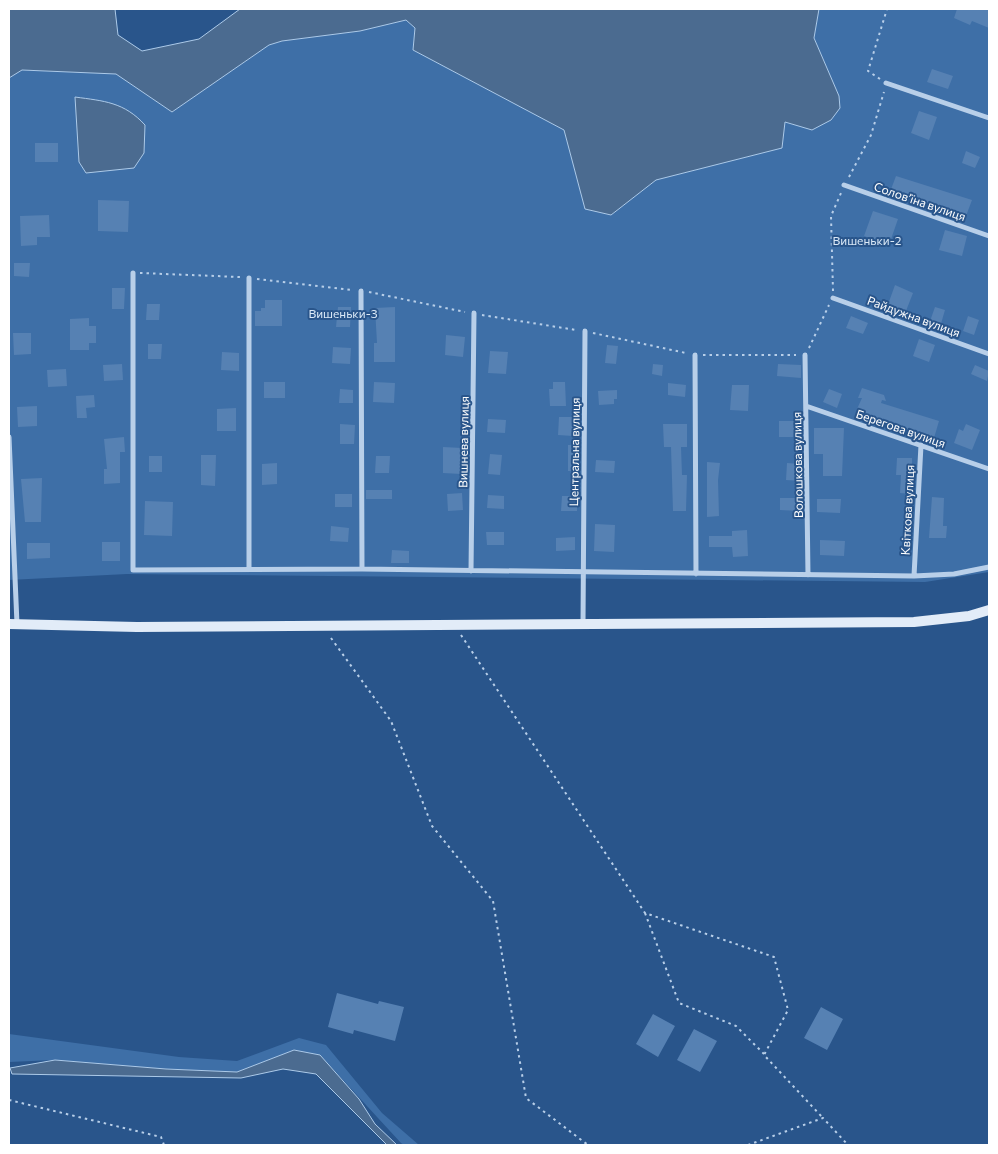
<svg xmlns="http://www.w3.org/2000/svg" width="998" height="1154" font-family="Commissioner,sans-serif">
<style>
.green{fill:#3e6fa7}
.water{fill:#4b6b90;stroke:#accae9}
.building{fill:#5681b3}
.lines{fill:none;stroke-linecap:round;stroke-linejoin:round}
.path{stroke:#b8cfe9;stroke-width:2;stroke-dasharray:2.5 4;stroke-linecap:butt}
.street{stroke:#b8cfe9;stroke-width:5}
.secondary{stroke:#e2ecf8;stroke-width:10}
.labels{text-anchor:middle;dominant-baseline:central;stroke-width:4;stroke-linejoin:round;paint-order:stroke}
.street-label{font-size:12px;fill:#fff;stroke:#29558b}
.park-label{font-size:12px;fill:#dbe9f7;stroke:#29558b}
</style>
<rect width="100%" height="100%" fill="#29558b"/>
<path class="green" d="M819,9H989V572L925,582L127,574L9,580V78L22,70L116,74L172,112L269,45L282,41L360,31L406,20L415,28L413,50L564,130L585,208L611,215L656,180L782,148L785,122L796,125L829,73L814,38Z
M9,1034L179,1057L237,1061L299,1038L326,1045L382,1113L419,1145H404L401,1143L320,1055L294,1050L237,1072L166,1069L55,1060L9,1062Z"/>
<path class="water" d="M9,9H115L118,35L142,51L199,39L240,9H819L814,38L839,96L840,108L831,120L812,130L785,122L782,148L656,180L611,215L585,209L564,130L413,50L415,28L406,20L360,31L282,41L269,45L172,112L116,74L22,70L9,78Z
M75,97C104,101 124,102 145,125L144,153L134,168L86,173L79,162Z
M294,1050L320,1055L359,1099L375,1124L397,1145H387L316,1074L283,1069L241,1078L12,1074L10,1068L55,1060L166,1069L237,1072Z"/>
<path class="building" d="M957,9H989V28L972,21L970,25L954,18Z
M932,69L953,76L948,89L927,82Z
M919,111L937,117L929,140L911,133Z
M35,143H58V162H35Z
M966,151L980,157L975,168L962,163Z
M896,176L972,200L966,216L906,196L905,198L890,192Z
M98,200L129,201L128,232L98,231Z
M873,211L898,219L889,245L864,236Z
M49,215L50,237H37V245L21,246L20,216Z
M945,230L967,236L962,256L939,250Z
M14,263H30L29,277L14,276Z
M895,285L913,293L904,316L886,310Z
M112,288H125L124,309H112Z
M265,300H282V326H255V311H261V308H265Z
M147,304H160L159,320H146Z
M338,307H351L350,327H336Z
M395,307V362H374V343H377L375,308Z
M935,307L945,310L940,327L929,324Z
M851,316L868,323L863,334L846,328Z
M968,316L979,320L974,335L963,331Z
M89,318V326H96V343H89V350H70V319Z
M13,333H31V354L14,355Z
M446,335L465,337L463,357L445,355Z
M919,339L935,345L929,362L913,356Z
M148,344H162L161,359H148Z
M607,345L618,346L616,364L605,363Z
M333,347L351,348L350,364L332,363Z
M490,351L508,352L506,374L488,373Z
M222,352L239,353V371L221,370Z
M122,364L123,380L104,381L103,365Z
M653,364L663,365L662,376L652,374Z
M778,364L801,365V378L777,376Z
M975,365L989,371L987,381L971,374Z
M66,369L67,386L48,387L47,370Z
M264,382H285V398H264Z
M374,382L395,383L394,403L373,402Z
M553,382H565L566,406H550L549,389H553Z
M668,383L686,385L685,397L668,395Z
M732,385H749L748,411L730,410Z
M862,388L884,395L886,401L882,400L881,403L939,421L934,438L866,417L867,414L857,409L862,398H858Z
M340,389L353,390V403H339Z
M829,389L842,394L837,408L823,402Z
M617,390V399H614V404L599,405L598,391Z
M94,395L95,407L86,408L87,418H77L76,396Z
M37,406V426L18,427L17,407Z
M236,408V431H217V409Z
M559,417H574L573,436L558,435Z
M488,419L506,420L505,433L487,432Z
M779,421H800V437H779Z
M340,424L355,425L354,444H340Z
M663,424H687V447H681L682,475H687L686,511H673L671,447H664Z
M966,424L980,430L972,450L954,443L959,429L963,431Z
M814,428H844L842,476H823V454H814Z
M124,437L125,452H120V483L104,484V469H107L104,439Z
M568,445H577V471H568Z
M443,447L462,448L461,474L443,473Z
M490,454L502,455L500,475L488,474Z
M201,455H216L215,486L201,485Z
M149,456H162V472H149Z
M376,456H390L389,473H375Z
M897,458H912V494L900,493L901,475H896Z
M596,460L615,461L614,473L595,472Z
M707,462L720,463L718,480L719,516L707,517Z
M277,463V484L262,485V464Z
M787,463L801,464L800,481L786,480Z
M42,478L41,522H25L21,479Z
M366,490H392V499H366Z
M462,493L463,510L448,511L447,494Z
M335,494H352V507H335Z
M488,495L504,496V509L487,508Z
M562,496H577V511H561Z
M932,497L944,498L943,526H947L946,538H929Z
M780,498H798V511L780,510Z
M817,499H841L840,513L817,512Z
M145,501L173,502L172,536L144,535Z
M595,524L615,525L614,552L594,551Z
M331,526L349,528L348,542L330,541Z
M747,530L748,556L733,557L732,547H709V536H732V531Z
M486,532H504V545H487Z
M575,537V550L556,551V538Z
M820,540L845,541L844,556L820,555Z
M102,542H120V561H102Z
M27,543H50V558L27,559Z
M392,550L409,551V563H391Z
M337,993L378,1004L379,1001L404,1007L395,1041L354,1030L353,1034L328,1027Z
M821,1007L843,1019L827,1050L804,1038Z
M653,1014L675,1026L658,1057L636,1044Z
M694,1029L717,1041L700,1072L677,1060Z"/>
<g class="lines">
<path class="path" d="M880,79L868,71L887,9
M849,177L871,135L884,92
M140,273L240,277
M257,279L352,290
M833,291L831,216L841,193
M369,292L465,312
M482,315L576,330
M593,333L686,353
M809,348L829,305
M703,355H796
M461,635L645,913L774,957L788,1010L764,1055L823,1118
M331,638L391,721L432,826L493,901L526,1098L588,1145
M645,913L679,1003L736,1026L764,1054
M9,1100L161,1137L164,1145
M748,1145L823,1118L848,1145"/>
<path class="street" d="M886,83L989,118
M844,185L989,236
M133,273V570L362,569L914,576L954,574L989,567
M249,278V569
M361,291L362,569
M833,298L989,354
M695,355L696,574
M805,355L808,575
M806,406L989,469
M9,437L17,624
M471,571L474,313
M914,576L921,445
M583,624L585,331"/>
<path class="secondary" d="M9,624L137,627L914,622L969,616L989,610"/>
</g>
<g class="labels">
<g class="street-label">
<text transform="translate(920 201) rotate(19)">Соловʼїна вулиця</text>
<text transform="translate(914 316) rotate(20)">Райдужна вулиця</text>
<text transform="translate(901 428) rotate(19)">Берегова вулиця</text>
<text transform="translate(463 442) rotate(-89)">Вишнева вулиця</text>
<text transform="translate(574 452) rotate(-89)">Центральна вулиця</text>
<text transform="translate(797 465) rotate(-91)">Волошкова вулиця</text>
<text transform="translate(907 510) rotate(-87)">Квіткова вулиця</text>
</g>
<g class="park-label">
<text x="867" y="240">Вишеньки-2</text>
<text x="343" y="313">Вишеньки-3</text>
</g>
</g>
<rect width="998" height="1154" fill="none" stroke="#ffffff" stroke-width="20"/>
</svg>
